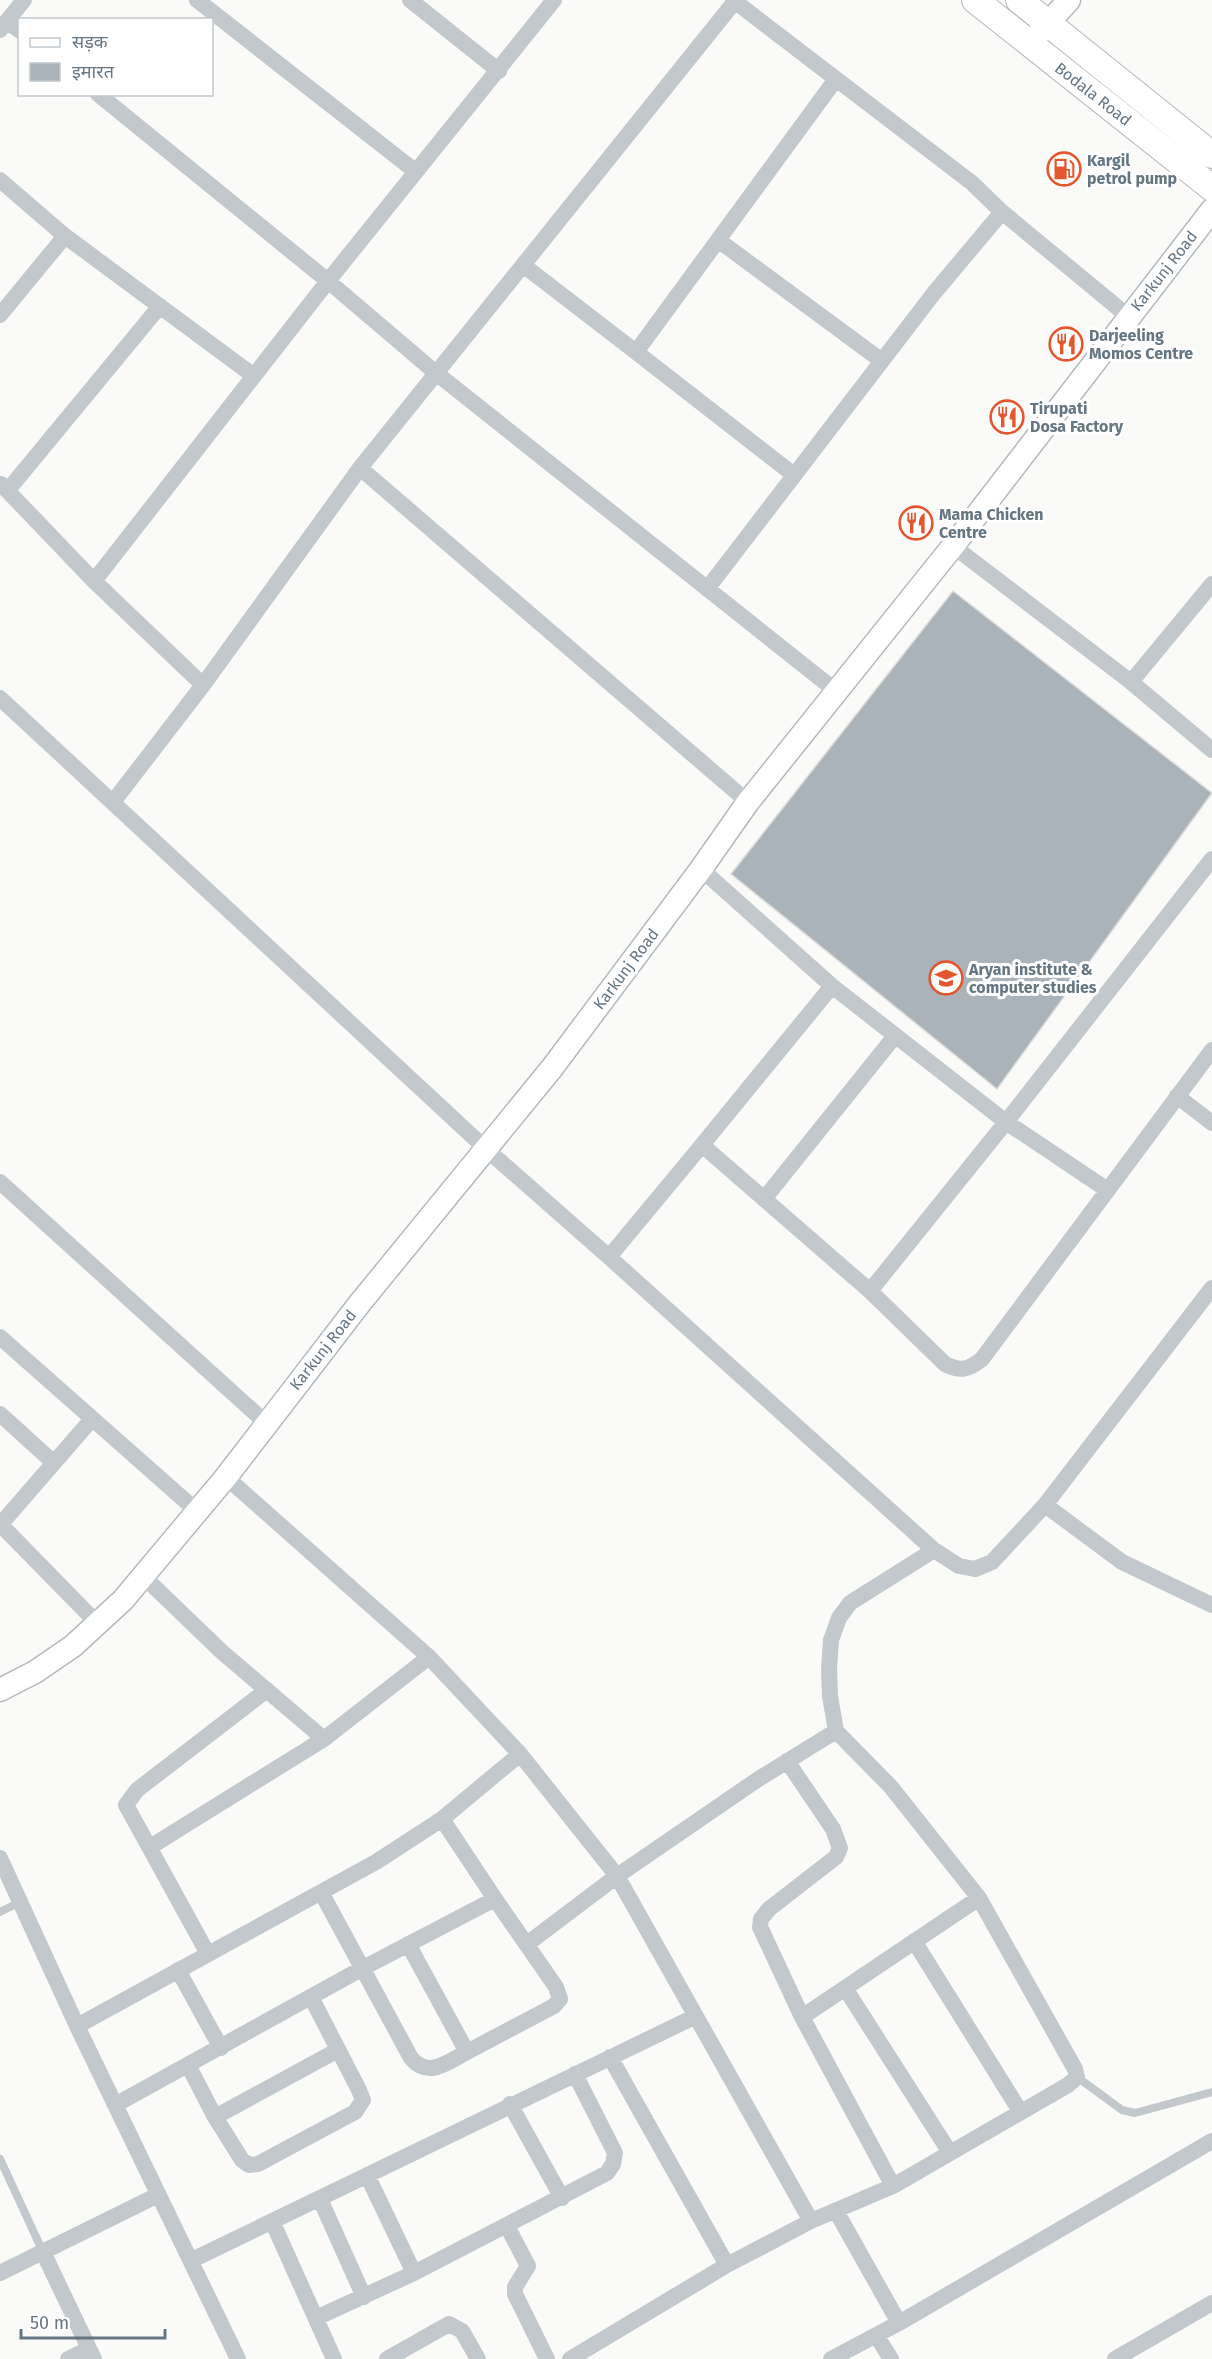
<svg xmlns="http://www.w3.org/2000/svg" width="1212" height="2359" font-family="'Fira Sans','Noto Sans Devanagari',sans-serif">
<style>
.building{fill:#aab3b9;stroke:#dcdcda;stroke-width:1.5}
.lines{fill:none;stroke-linecap:round;stroke-linejoin:round}
.secondary-casing{stroke:#b3babf;stroke-width:25}
.primary-casing{stroke:#b5babe;stroke-width:28}
.lane{stroke:#c3c8cc;stroke-width:8}
.street{stroke:#c3c8cc;stroke-width:16}
.secondary{stroke:#fff;stroke-width:22}
.primary{stroke:#fff;stroke-width:26}
.labels{text-anchor:middle;dominant-baseline:central;stroke-width:6;stroke-linejoin:round;paint-order:stroke}
.street-label{font-size:16px;fill:#657683;stroke:#fff}
.poi-label{font-size:16px;font-weight:bold;fill:#657683;stroke:#fff;text-anchor:start}
</style>
<rect width="100%" height="100%" fill="#fafaf8"/>
<path class="building" d="M953,591L1212,793L997,1089L731,874Z"/>
<g class="lines">
<g class="secondary-casing">
<path id="secondary" d="M1029,44L1069,0
M0,1690L35,1672L73,1646L123,1600L226,1477L360,1303L552,1068L701,869L748,802L953,546L1212,210"/>
</g>
<g class="primary-casing">
<path id="primary" d="M975,0L1212,188
M1019,0L1212,155"/>
</g>
<path class="lane" d="M0,1912L20,1902
M1077,2077L1122,2110L1135,2113L1212,2092
M0,2159L43,2252"/>
<path class="street" d="M197,0L415,171
M410,0L499,71
M7,21L24,0
M0,30L7,21L20,31
M98,94L328,281L436,373L836,691
M0,180L65,236L254,376
M1002,212L1129,317
M718,240L882,361
M523,265L636,352
M0,315L65,236
M360,468L748,802
M794,475L636,352L836,79
M1,484L94,581
M8,490L160,306
M953,546L1131,682L1212,750
M707,589L934,293L1002,212L972,183L733,0
M1131,682L1212,584
M203,685L94,581L328,281L554,0
M0,698L485,1148L609,1257L934,1550L959,1566L975,1569L992,1562L1045,1505L1212,1288
M113,802L203,685L360,468L736,0
M701,869L832,986L1006,1122L1212,859
M832,986L702,1145L870,1291L945,1364C961,1372 968,1370 982,1359L1212,1050
M1177,1096L1212,1123
M0,1182L266,1423
M764,1199L895,1036
M609,1257L702,1145
M870,1291L1006,1122L1106,1189
M0,1337L198,1512
M0,1414L54,1463
M226,1477L429,1657L520,1754L617,1876L811,2221
M1045,1505L1122,1562L1212,1605
M0,1525L92,1419
M1,1525L97,1623
M143,1576L222,1652L324,1739
M787,1761L833,1829L840,1848L836,1857L769,1909L761,1919L760,1927L802,2017L893,2186
M150,1847L324,1739L429,1657
M0,1858L77,2026L238,2359
M321,1892L411,2058C429,2079 447,2062 467,2052
M914,1941L1020,2111
M408,1944L467,2052L554,2006L560,1999L556,1987L495,1899
M527,1944L617,1876L757,1780L836,1731
M208,1954L126,1805L137,1790L267,1690
M178,1970L221,2048
M845,1988L949,2151
M802,2017L979,1898
M77,2026L376,1862L442,1819L520,1754
M610,2057L727,2265
M188,2065L215,2117L242,2160L249,2165L258,2164L355,2112L363,2100L359,2090L311,1997
M510,2104L562,2198
M115,2105L363,1968L495,1899L442,1819
M215,2117L338,2050
M367,2175L414,2273L607,2173L613,2164L615,2153L575,2074
M320,2199L364,2297
M836,2211L899,2323
M272,2221L334,2359
M507,2226L528,2266L515,2287V2294L547,2359
M43,2252L94,2359
M192,2260L694,2017
M0,2273L158,2195
M316,2318L414,2273
M876,2335L891,2359
M68,2359L89,2349
M387,2359L449,2324L462,2331L478,2359
M570,2359L727,2265L811,2221L893,2186L1068,2085L1077,2077L1075,2069L979,1898L891,1787L836,1731L830,1696L829,1669L831,1640L839,1618L850,1603L934,1550
M831,2359L899,2323L1212,2141
M1115,2359L1212,2303"/>
<use href="#secondary" class="secondary"/>
<use href="#primary" class="primary"/>
</g>
<defs>
<g id="fuel-ring" transform="scale(1.725)"><circle r="9.5" fill="#fff" stroke="#e4572e" stroke-width="1.5"/><path d="M-5.5-6h7V0h2V4h1.3V-2.5L3-4.5l.8-.8L6-3V5H2.5V1h-1V6h-7ZM-4.2-4.7v3.2H.2V-4.7Z" fill="#e4572e"/></g>
<g id="restaurant-ring" transform="scale(1.725)"><circle r="9.5" fill="#fff" stroke="#e4572e" stroke-width="1.5"/><path d="M-5-6h1v4h1v-4h1v4h1v-4h1v5L-1.5 .5V6h-2V.5L-5-1ZM5-6V6H3V1.5H1.5Q1.5-4 5-6Z" fill="#e4572e"/></g>
<g id="university-ring" transform="scale(1.725)"><circle r="9.5" fill="#fff" stroke="#e4572e" stroke-width="1.5"/><path d="M0-5L7-2L0 1L-7-2ZM-4 1L0 2.5L4 1V4Q0 6-4 4Z" fill="#e4572e"/></g>
</defs>
<g fill-rule="evenodd">
<use href="#fuel-ring" x="1064" y="169"/>
<use href="#restaurant-ring" x="1066" y="344"/>
<use href="#restaurant-ring" x="1007" y="417"/>
<use href="#restaurant-ring" x="916" y="523"/>
<use href="#university-ring" x="946" y="978"/>
</g>
<g class="labels">
<g class="street-label">
<text transform="translate(1093 94) rotate(38)">Bodala Road</text>
<text transform="translate(1164 271) rotate(-52)">Karkunj Road</text>
<text transform="translate(626 969) rotate(-53)">Karkunj Road</text>
<text transform="translate(323 1350) rotate(-52)">Karkunj Road</text>
</g>
<g class="poi-label">
<text x="1087" y="160">Kargil<tspan x="1087" dy="18">petrol pump</tspan></text>
<text x="1089" y="335">Darjeeling<tspan x="1089" dy="18">Momos Centre</tspan></text>
<text x="1030" y="408">Tirupati<tspan x="1030" dy="18">Dosa Factory</tspan></text>
<text x="939" y="514">Mama Chicken<tspan x="939" dy="18">Centre</tspan></text>
<text x="969" y="969">Aryan institute &amp;<tspan x="969" dy="18">computer studies</tspan></text>
</g>
</g>
<rect x="18" y="18" width="195" height="78" fill="#ffffff" stroke="#c1c8cd" stroke-width="1.5"/>
<rect x="30" y="38" width="30" height="9" fill="#ffffff" stroke="#c1c8cd" stroke-width="1.5"/>
<text x="72" y="48" font-size="18" fill="#657683">सड़क</text>
<rect x="30" y="63" width="30" height="18" fill="#aab3b9" stroke="#c1c8cd" stroke-width="1.5"/>
<text x="72" y="78" font-size="18" fill="#657683">इमारत</text>
<path d="M21 2329v9h144v-9" fill="none" stroke="#657683" stroke-width="3"/>
<text x="30" y="2329" font-size="18" fill="#657683" stroke="#ffffff" stroke-width="4.5" paint-order="stroke">50 m</text>
</svg>
